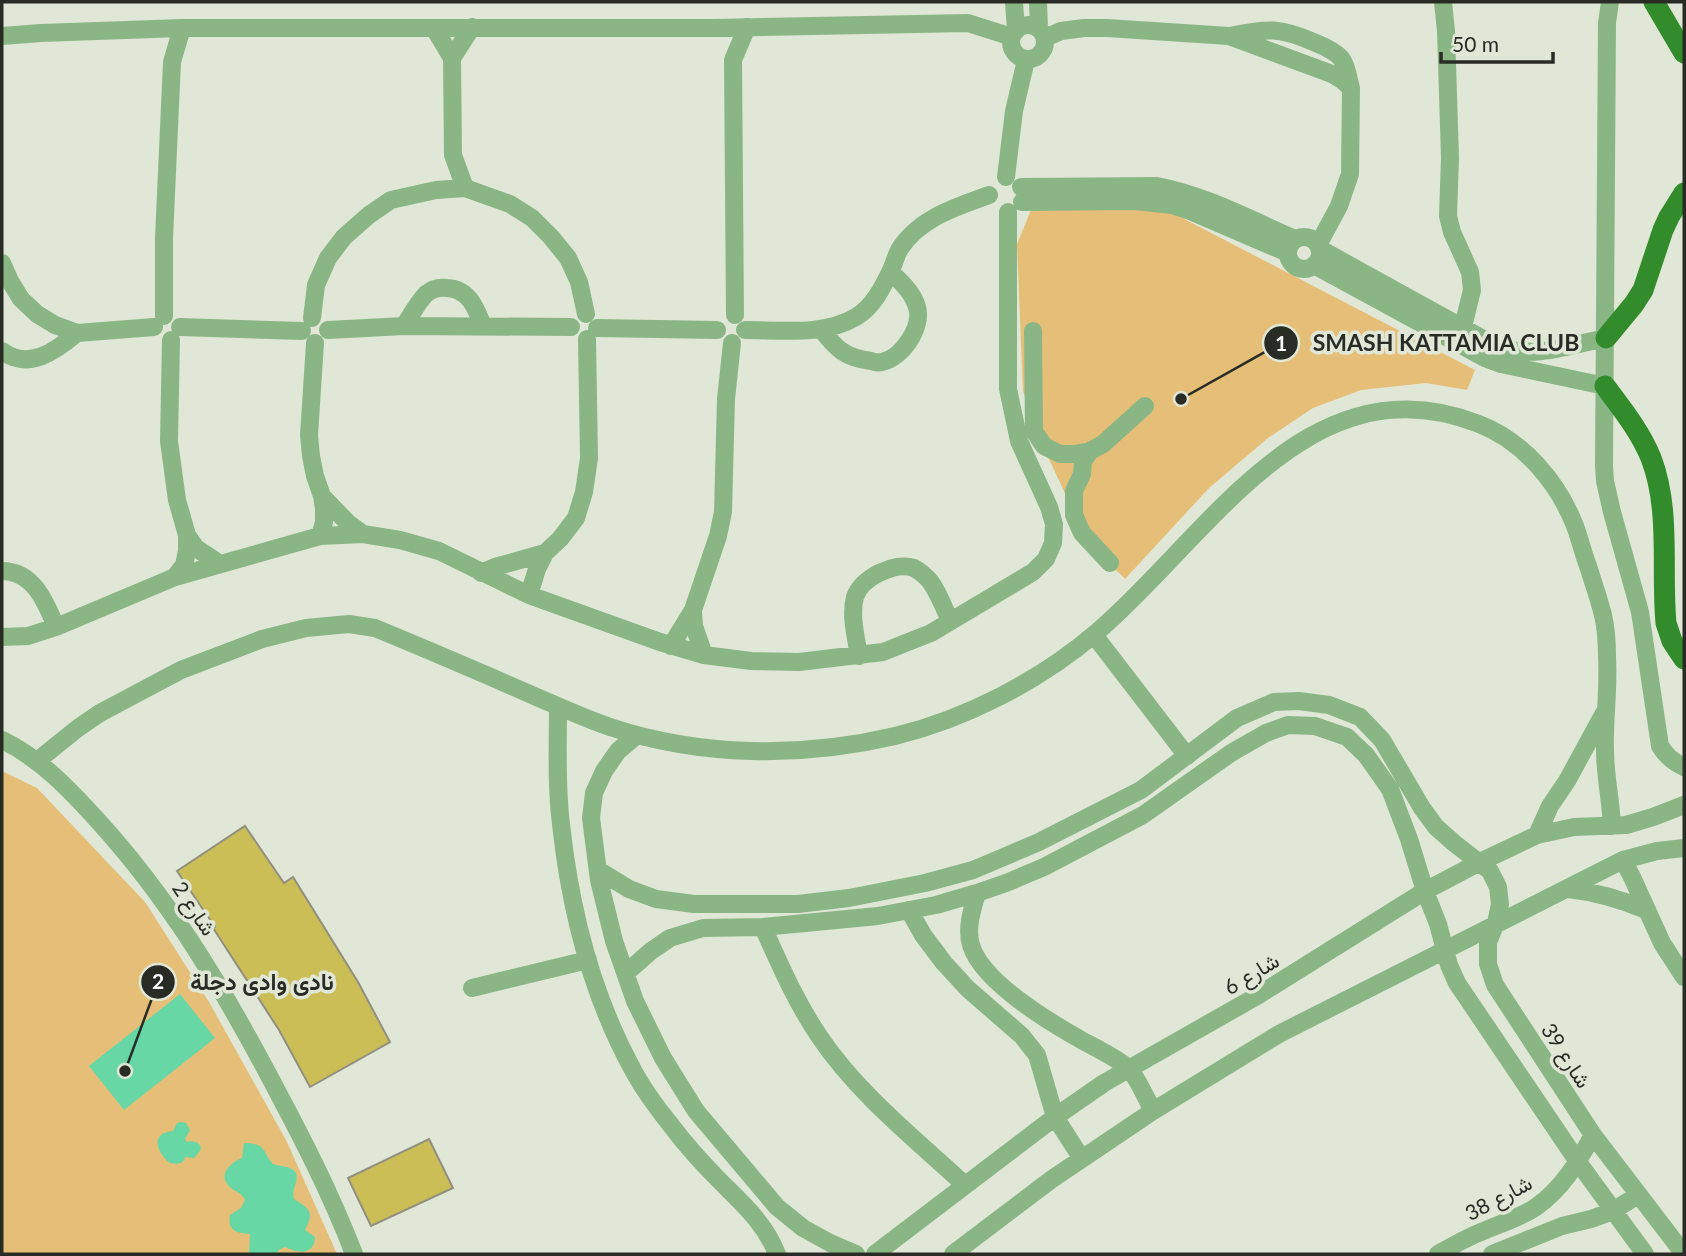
<svg xmlns="http://www.w3.org/2000/svg" width="1686" height="1256" font-family="Lato,Vazirmatn,sans-serif">
<style>
.green{fill:#e5be77}
.water{fill:#67d7a5}
.building{fill:#ccbe57;stroke:#919080;stroke-width:2}
.lines{fill:none;stroke-linecap:round;stroke-linejoin:round}
.minor{stroke:#8ab685;stroke-width:18}
.major{stroke:#328c2c;stroke-width:21}
.labels{text-anchor:middle;dominant-baseline:central;stroke-width:7;stroke-linejoin:round;paint-order:stroke}
.street-label{font-size:21px;fill:#292b25;stroke:#e1e7d6}
.leader{fill:none;stroke:#292b25;stroke-width:2.5}
.callout-dot{fill:#292b25;stroke:#e1e7d6;stroke-width:2.5}
.mark-label{font-size:21px;text-anchor:middle;font-weight:bold;fill:#fff}
.callout-label{font-size:23px;text-anchor:middle;font-weight:bold;fill:#292b25;stroke:#e1e7d6;stroke-width:7;stroke-linejoin:round;paint-order:stroke}
</style>
<rect width="100%" height="100%" fill="#e1e7d6"/>
<path class="green" d="M1165,209L1475,370L1467,390L1426,383L1361,390L1313,408L1268,438L1209,488L1125,579L1070,525L1069,506L1064,491L1039,438L1023,391L1017,244L1031,210Z
M2,771L37,788L145,902L209,1002L286,1140L337,1254H2Z"/>
<path class="water" d="M180,994L215,1038L124,1110L89,1066Z
M181,1122L186,1123L190,1130L185,1139L187,1142L192,1141L198,1143L201,1147L200,1151L194,1158L185,1157C183,1165 178,1164 170,1163C157,1153 149,1133 173,1131L177,1123Z
M244,1143C267,1144 261,1150 273,1164C278,1166 285,1166 290,1168C305,1175 290,1187 294,1199C309,1209 315,1211 305,1230L315,1237C314,1256 298,1253 285,1247L280,1249L276,1254H249L250,1234C237,1233 227,1231 230,1215L241,1208L245,1200C240,1190 233,1192 228,1185C218,1173 232,1162 242,1158Z"/>
<path class="building" d="M245,826L284,883L293,877L358,982L390,1042L310,1087L279,1030L213,928L215,927L177,871Z
M429,1139L453,1188L371,1226L348,1178Z"/>
<g class="lines">
<path class="minor" d="M1014,2L1016,31
M1038,2L1039,29
M1443,2L1446,31L1450,158L1448,216L1452,232L1470,272L1472,290L1463,327
M1610,2L1607,23L1604,465L1605,481L1612,512L1640,612L1660,746C1666,756 1673,762 1684,767
M1011 42a17 17 0 1 1 34 0a17 17 0 1 1-34 0Z
M434,28L452,58L453,155L465,188
M2,36L41,33L182,28H714L968,23L1012,37
M1230,36C1267,28 1280,27 1316,43C1323,46 1334,51 1340,57C1347,65 1348,78 1351,88
M1045,38L1061,31L1084,28H1107L1229,36L1332,74L1342,80L1351,88L1350,174L1339,206L1318,245
M452,58L472,27
M1006,177L1014,111L1026,60
M1021,187L1157,186C1205,195 1251,220 1295,239
M1022,202L1135,201L1172,205L1190,211L1288,253
M1288 253a16 16 0 1 1 32 0a16 16 0 1 1-32 0Z
M1320,249L1492,344C1532,361 1565,346 1606,338
M2,263L10,281L21,299L37,314L55,325L77,333L154,327
M1314,265L1485,358L1501,364L1605,386
M735,315L733,60L747,27
M164,316V238L172,62L182,28
M312,318L316,285L328,258L344,237L369,215L391,200L436,190L465,188L510,204L532,218L551,237L568,258L579,282L586,314
M404,326C411,316 417,303 426,294C432,289 440,287 447,288C469,289 476,308 483,326
M180,327L302,331
M597,328L717,330
M328,330L404,326L571,327
M745,330C781,330 824,336 856,317C873,307 883,287 891,270C894,264 896,256 899,250C919,218 956,207 989,195
M822,330C836,349 846,358 871,361C874,362 878,363 882,362C902,358 923,327 917,307C913,293 901,281 890,272
M1033,331L1034,431L1044,446L1060,454H1075L1090,451L1103,444L1145,406
M171,340L169,441L177,500L187,535V551L184,565L175,577
M315,343L309,435L311,456L315,476L322,496L324,509V522L320,536
M2,351C28,371 56,351 77,333
M1090,451L1083,461L1082,474L1074,491V515L1082,533L1110,563
M322,496L348,523L363,534
M187,535L196,548L220,564
M2,571C33,571 46,602 56,627
M481,573L495,567L545,553
M529,595L537,569L545,553L560,539L576,518L584,492L589,458L587,339
M693,610L694,626L704,655
M1094,635L1187,756
M2,637L28,636L56,627L175,577L320,536L363,534L400,540L439,551L529,595L660,642L704,655L751,661L799,662L883,652L931,633L1033,572L1046,559L1053,543L1054,524L1049,507L1019,441L1008,389V212
M671,646L693,610L718,536L723,512L726,399L732,343
M859,656C856,637 850,615 855,597C861,578 895,561 914,568C918,570 924,575 927,578C936,586 944,609 950,620
M558,707C558,745 556,785 561,824C570,908 592,996 634,1072C644,1090 657,1108 670,1124C685,1144 702,1163 719,1180C742,1203 765,1223 777,1254
M637,735L618,751L604,771L594,793L591,818L599,880L614,941L635,1001L663,1058L696,1111L777,1207L803,1228L830,1243L856,1254
M2,740C40,758 71,791 99,822C168,898 219,982 267,1072C299,1132 330,1191 354,1254
M37,761L78,728L100,713L181,670L262,639L306,628L349,624L375,628C428,650 480,672 532,695C558,706 583,718 610,727C701,757 802,758 895,736C966,719 1041,680 1097,632C1207,539 1308,356 1479,424C1523,441 1558,482 1575,526C1580,539 1583,553 1588,566C1593,582 1599,599 1603,615C1606,628 1607,643 1607,657C1609,688 1604,719 1605,750C1605,776 1611,801 1612,826
M1537,835L1550,806L1567,781L1604,713
M1623,860L1632,877L1662,943L1684,977
M598,870L629,889L656,899L694,904H798L849,898L925,883L973,870L1039,842L1141,790L1237,718L1274,702L1299,701L1329,705L1360,717L1382,740L1422,808L1436,827L1454,843L1490,871L1498,887L1500,904L1496,923L1488,942V964L1495,985L1593,1135L1684,1254
M1568,889C1596,892 1620,899 1646,910
M977,893C972,910 966,928 971,945C982,982 1051,1023 1083,1041C1096,1048 1119,1059 1129,1069C1137,1077 1147,1100 1153,1111
M909,910L923,935L944,963L968,989L1022,1036L1037,1055L1055,1117L1082,1159
M763,927C780,965 796,1002 819,1036C858,1094 914,1138 965,1185
M626,973L651,951L670,938L703,928L763,927L878,916L936,905L977,893L1006,883L1044,867L1143,815L1231,753L1266,733L1288,725L1315,726L1347,737L1366,755L1390,789L1409,839L1425,891L1438,924L1449,965L1457,983L1578,1162L1645,1254
M472,988L588,960
M875,1254L1055,1117L1104,1083L1257,996L1425,891L1480,862L1537,835L1574,827L1626,825L1653,817L1684,805
M953,1254L1052,1179L1153,1111L1279,1034L1623,860L1657,851L1684,848
M1438,1254C1452,1246 1466,1238 1481,1232C1499,1224 1520,1218 1536,1207C1562,1189 1578,1162 1593,1135
M1492,1254L1562,1226L1591,1219L1613,1211L1638,1195"/>
<path class="major" d="M1654,2L1684,53
M1606,338L1634,304L1643,290L1663,230L1669,217L1684,193
M1605,386C1622,409 1640,431 1651,458C1671,510 1661,569 1666,623L1672,641L1684,659"/>
</g>
<g class="labels">
<g class="street-label">
<text transform="translate(195 908) rotate(56)">شارع 2</text>
<text transform="translate(1251 973) rotate(-31)">شارع 6</text>
<text transform="translate(1567 1055) rotate(57)">شارع 39</text>
<text transform="translate(1498 1197) rotate(-28)">شارع 38</text>
</g>
</g>
<path class="leader" d="M1181 399L1281 343M125 1071L158 982"/>
<g class="callout-dot">
<circle cx="1181" cy="399" r="7"/>
<circle cx="125" cy="1071" r="7"/>
<circle cx="1281" cy="343" r="18"/>
<circle cx="158" cy="982" r="18"/>
</g>
<g class="mark-label">
<text x="1281" y="351">1</text>
<text x="158" y="989">2</text>
</g>
<g class="callout-label">
<text x="1446" y="351">SMASH KATTAMIA CLUB</text>
<text x="262" y="990">نادى وادى دجلة</text>
</g>
<rect width="1686" height="1256" fill="none" stroke="#292b25" stroke-width="7"/>
<path d="M1441 52v10h112v-10" fill="none" stroke="#292b25" stroke-width="3.5"/>
<text x="1452" y="52" font-size="21" fill="#292b25" stroke="#e1e7d6" stroke-width="5" paint-order="stroke">50 m</text>
</svg>
